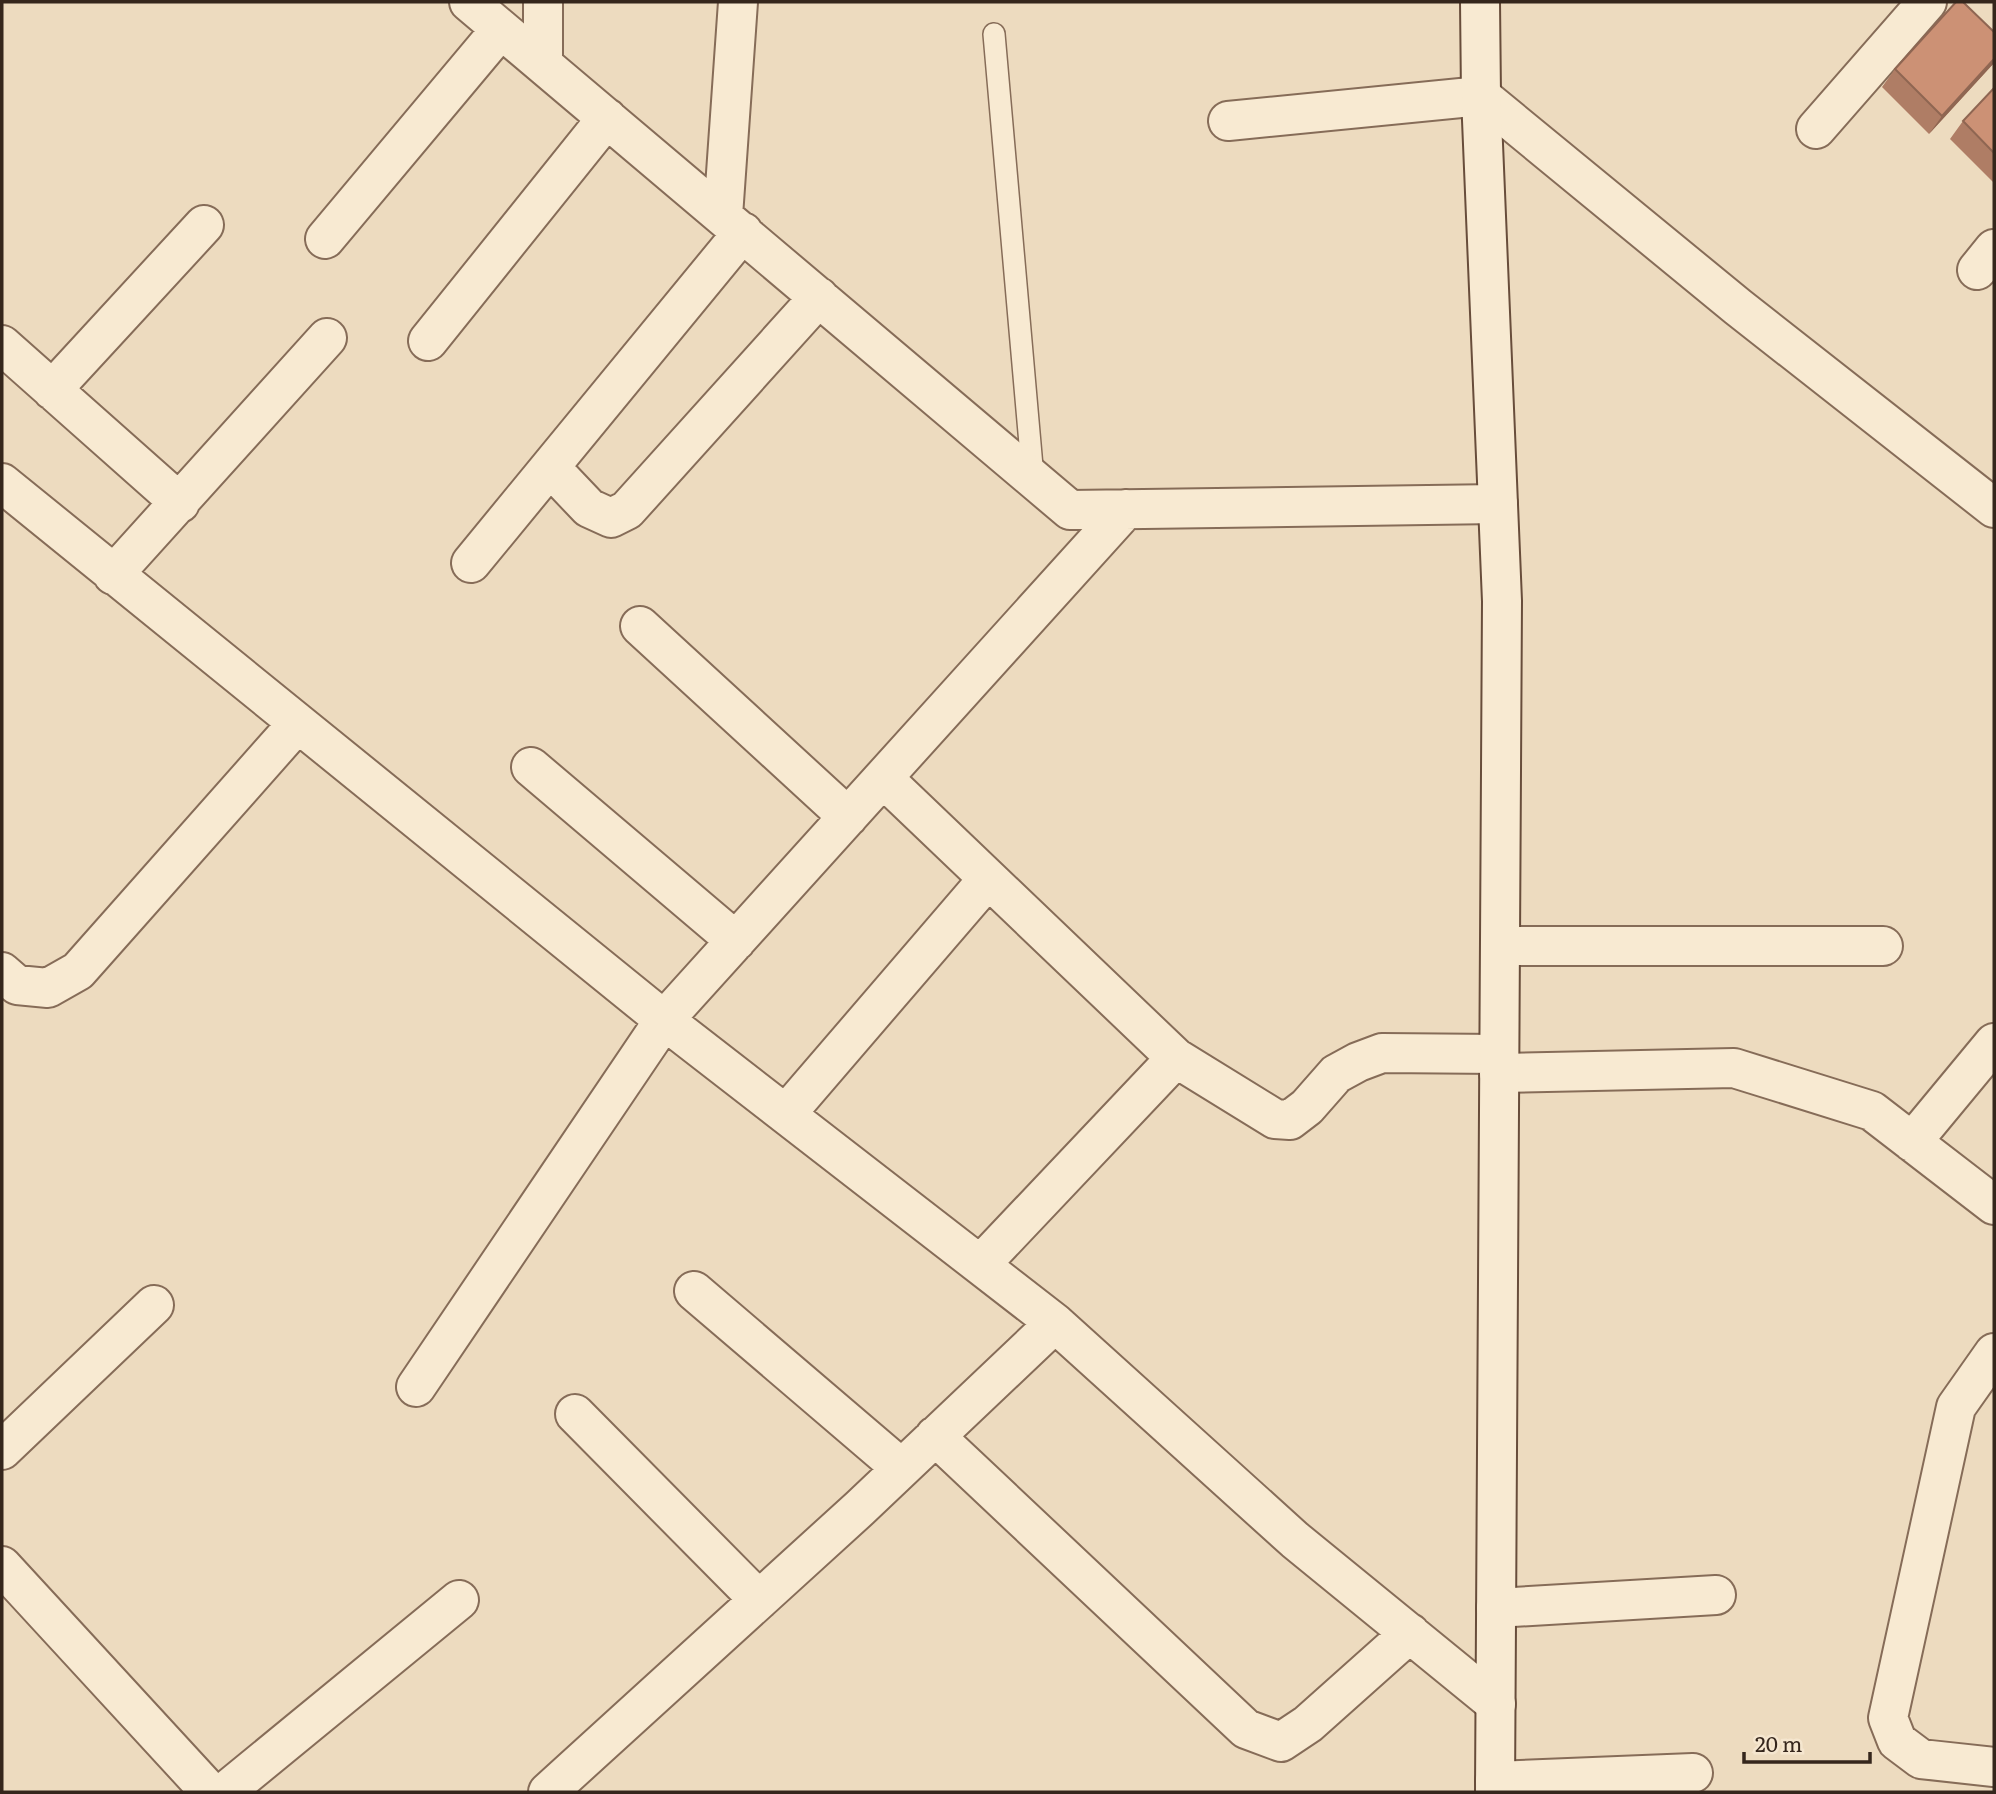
<svg xmlns="http://www.w3.org/2000/svg" width="1996" height="1794" font-family="Literata,serif">
<style>
.lines{fill:none;stroke-linecap:round;stroke-linejoin:round}
.service-casing{stroke:#866c58;stroke-width:24}
.minor-casing{stroke:#866c58;stroke-width:42}
.secondary-casing{stroke:#684d3b;stroke-width:42}
.service{stroke:#f8ead2;stroke-width:21}
.minor{stroke:#f8ead2;stroke-width:38}
.secondary{stroke:#f8ead2;stroke-width:38}
.wall{fill:#af7d65}
.shaded-wall{fill:#8f6652}
.building{fill:#cc9175;stroke:#8f6652;stroke-width:2}
</style>
<rect width="100%" height="100%" fill="#eddbbf"/>
<g class="lines">
<g class="service-casing">
<path id="service" d="M994,34L1033,478"/>
</g>
<g class="minor-casing">
<path id="minor" d="M469,2L1070,510L1498,504
M543,64V2
M1228,121L1481,96L1738,307L1994,508
M1816,129L1927,2
M723,216L738,2
M325,239L501,29
M1977,270L1994,249
M428,341L607,118
M2,345L180,503
M52,390L204,225
M550,467L589,508L611,518L627,510L819,297
M2,483L664,1020L1055,1323
M471,563L743,232
M113,575L327,338
M640,626L848,817
M531,767L736,941
M883,778L1176,1058L1275,1119L1290,1120L1307,1107L1336,1074L1358,1062L1382,1053L1499,1054
M1500,946H1883
M2,972L17,985L48,988L78,971L297,724
M1499,1073L1734,1068L1872,1111L1994,1205
M786,1114L988,879
M1912,1142L1994,1043
M981,1264L1176,1058
M694,1291L901,1468
M1994,1353L1956,1407L1888,1718L1897,1741L1921,1759L1994,1767
M416,1387L664,1020L1126,509
M575,1414L759,1600
M935,1436L1246,1729L1281,1742L1308,1724L1410,1633
M2,1450L154,1305
M2,1566L210,1792
M1496,1608L1716,1595
M1495,1781L1693,1773
M225,1792L459,1600
M548,1792L860,1508L1055,1323L1295,1540L1496,1704"/>
</g>
<g class="secondary-casing">
<path id="secondary" d="M1480,2L1481,96L1502,601L1495,1792"/>
</g>
<use href="#service" class="service"/>
<use href="#minor" class="minor"/>
<use href="#secondary" class="secondary"/>
</g>
<path class="wall" d="M1994,63L1929,134L1882,87L1895,69Z
M1994,88V183L1950,139L1963,121Z"/>
<path class="shaded-wall" d="M1994,59V63L1929,134L1942,116Z"/>
<path class="building" d="M1956,2H1963L1994,32V59L1942,116L1895,69Z
M1994,88V153L1963,121Z"/>
<rect width="1996" height="1794" fill="none" stroke="#35261c" stroke-width="7"/>
<path d="M1744 1752v10h126v-10" fill="none" stroke="#35261c" stroke-width="3.5"/>
<text x="1755" y="1752" font-size="21" fill="#35261c" stroke="#f5e6cf" stroke-width="5" paint-order="stroke">20 m</text>
</svg>
